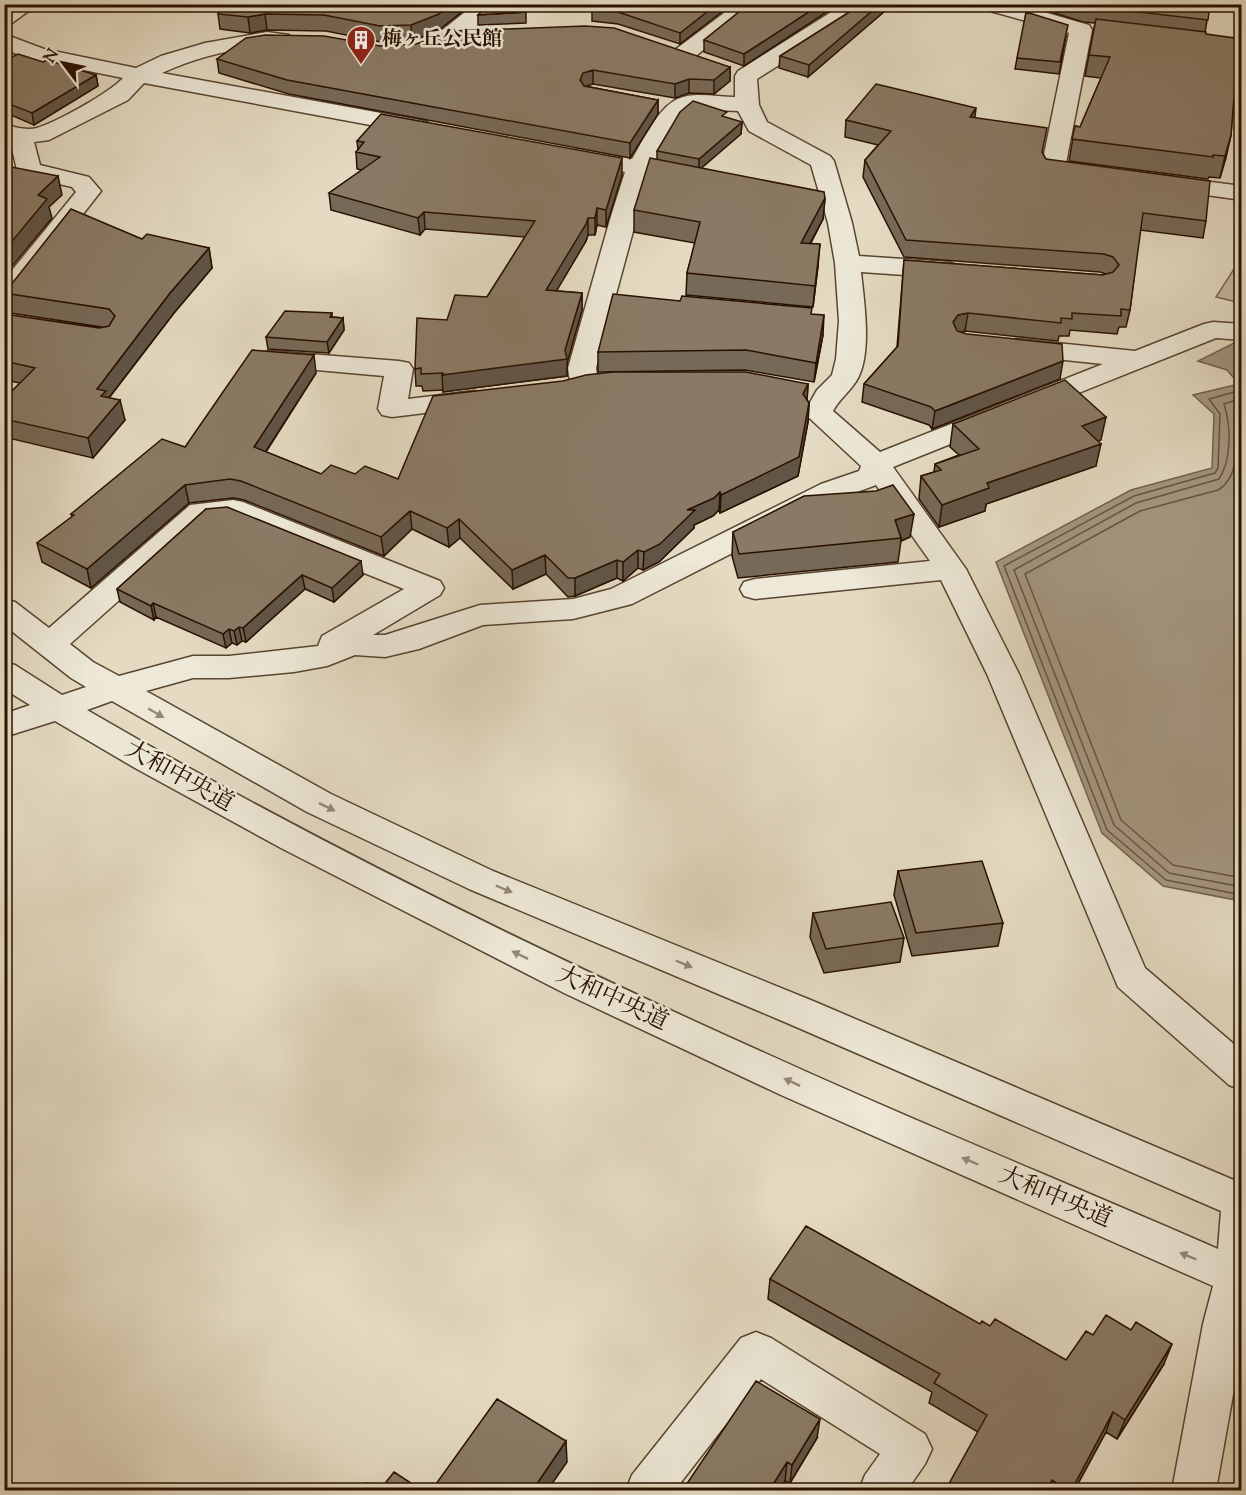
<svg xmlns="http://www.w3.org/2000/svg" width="1246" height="1495" font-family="'Sorts Mill Goudy','Noto Serif JP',serif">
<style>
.green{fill:#c4b9a1;stroke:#766550;stroke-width:1.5}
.water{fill:#a49680;stroke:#73614d;stroke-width:1.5}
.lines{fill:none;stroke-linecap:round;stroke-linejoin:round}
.shore{stroke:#665440;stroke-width:1.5}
.minor-casing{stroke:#584430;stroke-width:3}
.path{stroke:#291100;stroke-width:3;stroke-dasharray:1 2;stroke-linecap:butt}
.minor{fill:#ede8d7;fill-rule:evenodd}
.wall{fill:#776957;stroke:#291100;stroke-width:1.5}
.shaded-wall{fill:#615547;stroke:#291100;stroke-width:1.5}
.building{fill:#8a7a65;stroke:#291100;stroke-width:1.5}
.oneway{fill:#958776}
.labels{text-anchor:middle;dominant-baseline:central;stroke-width:5;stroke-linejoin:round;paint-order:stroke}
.far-poi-label{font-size:20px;font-weight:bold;fill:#291100;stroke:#ede8d7;text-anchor:start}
.street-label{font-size:24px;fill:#291100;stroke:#ede8d7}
</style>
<rect width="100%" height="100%" fill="#e4dbc2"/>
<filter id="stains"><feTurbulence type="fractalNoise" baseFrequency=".00333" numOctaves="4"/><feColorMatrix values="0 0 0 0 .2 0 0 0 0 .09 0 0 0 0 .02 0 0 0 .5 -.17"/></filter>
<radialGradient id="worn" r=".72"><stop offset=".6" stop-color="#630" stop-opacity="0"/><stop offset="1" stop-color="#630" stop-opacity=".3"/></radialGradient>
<path class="green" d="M1241,258V303L1216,297Z"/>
<path class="water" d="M1234,343L1242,346L1241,901L1163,886L1102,833L996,562L1131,490L1212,468L1214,414L1193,395L1239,384L1227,370L1198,361Z"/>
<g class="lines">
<path class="shore" d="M1242,390L1209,399L1220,414L1218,468L1215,473L1134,496L1004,566L1107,830L1166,880L1242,895
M1242,398L1224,404C1231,426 1232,459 1219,479L1136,503L1014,570L1114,825L1169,873L1242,887
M1242,407L1236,410C1235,436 1243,475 1218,490L1140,511L1025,574L1121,820L1173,865L1242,878"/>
<g class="minor-casing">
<path id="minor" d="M12,4H38L12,23L4,24V9Z
M475,4H499C485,25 433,60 407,54L404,49L407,44L441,31Z
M736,4H760L692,59L684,61L676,59L673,54L676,49Z
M844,4H870L868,9L757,79L759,105L767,122L830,156L834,161L852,223L859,256L948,262L957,265L961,270L957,275L948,278L861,272C864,301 872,351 858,378C852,390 839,399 833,411L880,452L1103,364L1017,355L1008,353L1004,347L1008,341L1017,339L1135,351L1204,324L1213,322L1242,324V340L1216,338L893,467L966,569L1019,674L1145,968L1242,1051V1090L1229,1085L1118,987L987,674L941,580L755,599L744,596L740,589L744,582L755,579L930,561L876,485L841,498L632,604L573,619L483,625L419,649L385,657L355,655L327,666L294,672L229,678H193L146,691L331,794L493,871L813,1001L1236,1181L1242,1179V1344L1216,1490H1172L1203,1324L1213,1286L781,1095L564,993L281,848L135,768L55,721L4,737V714L30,705L4,689V662L15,665L62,695L86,687L71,678L4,625V599L15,602L49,628L190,505L233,500L243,502L440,581L444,588L440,595L373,635H385L480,605L573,599L611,589L821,484L859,471L861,466L804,413L817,390L832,375L836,359L839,321L835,263L828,223L811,165L749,131L738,111L693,109L678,122L654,163L700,172L703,177L700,182L691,184L648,176L596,368L598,383L594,389L584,391L574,389L570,383L568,368L611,216L625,172L571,161L567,156L571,151L579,149L632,159C645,138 660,100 687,96C702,93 720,97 735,97V76L738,71ZM230,519L404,589L322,636L318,646L229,656H193L119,676L93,662L70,644L208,521ZM112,701L307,812L469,889L787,1023L1221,1211L1218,1249C1081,1189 943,1133 807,1072C562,963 319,845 87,710Z
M981,4H1016L1089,25L1092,30L1066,163L1099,168L1102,173L1099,178C1082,182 1061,178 1044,174L1041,169L1069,33L983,9Z
M267,32L289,35L292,40L289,45C281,47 274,45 266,46C231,49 194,58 162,73L419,120L427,122L431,127L427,132L419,134L144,83L128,100L49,140L34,142L40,165L89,177L101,191L13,304L4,306V280L76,192L72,187L20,175L17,170L10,140L4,139V124C15,127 26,131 37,128C57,122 109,93 123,78L30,59L4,49V34L44,49L136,68L161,56L205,43Z
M1165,176L1242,186V200L1156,188L1153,183L1156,178Z
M270,351L399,361L409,363L413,369L408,399L474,391L484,393L488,399L484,405L474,407L392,417L382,415L378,409L384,376L260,365L256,359L260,353Z
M756,1332L771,1338L925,1434L932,1449L925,1464L907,1490H859L865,1475L880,1454L761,1379L675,1490H626L632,1475L741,1338Z"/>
</g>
<path class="path" d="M1231,11L1242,7"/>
<use href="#minor" class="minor"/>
</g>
<path class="wall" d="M190,4H463V11L440,29L412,41L381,42L326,31L267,30L250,33L220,29L218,14L220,11L191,8Z
M599,4H732L680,44L618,24L592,21V10H600L601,5Z
M749,4H839L744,66L704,52V40Z
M862,4H893L808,77L779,68L780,56Z
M1026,4H1210L1205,32L1206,34L1237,60L1231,135L1220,178L1209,177L1208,179L1069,161L1075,126L1080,127L1101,78L1085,76L1095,23L1083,22Z
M526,12V23L478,25V15Z
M1066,36L1059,74L1015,69L1017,58Z
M380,46L730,67V81L714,94L689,93L675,98L593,84L585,86L658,100V114L630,158L289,94L219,73L217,59Z
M4,61L43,62L96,75L98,86L34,125L4,112Z
M726,118L742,122L741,134L701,168L825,198L823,219L811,243L818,266L813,307L686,295L687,273L695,243L634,232V210L657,160V151Z
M975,118L1042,152L1046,159L1206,221L1203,238L1140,230L1130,310L1126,327H1119L1117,334L1070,330L1069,336H1059L1058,341L965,331L961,332L1060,379L932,429L929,425L862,402L864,384L897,347L904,260L1103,275L1106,274L1100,272L904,257L863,177L865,160L878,145L845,137L846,120Z
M357,141L622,175L606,227L597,225L595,235H588L586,241L556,291L582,293V310L567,363V376L443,392V390L423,391L422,386H416L415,369L447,320L487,297L525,237L425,229L420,235L331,210L329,193L362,170L357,169L356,152L358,150Z
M142,239L209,248L212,268L174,313L109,398L125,420L93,458L4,437V399L20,383L4,380V314L99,328L102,327L4,312V287L10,286Z
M332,313V317L343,318L344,330L329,353L268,349L266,337Z
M811,314L823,335L814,382L745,370L598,372V352Z
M316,373L266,452L321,474H355L398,479L808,384L807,400L809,403L808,422L798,476L720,513L719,510L713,516L694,525V528L659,562L643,570L638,568L623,581L617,578L575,596L568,597L546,574L513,589L460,538L449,547L412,529L384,556L244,500L233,498L189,503L91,588L42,562L37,543L72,517L71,514L185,447Z
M953,424L1101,440L1098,441L1096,466L986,504L985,511L939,527L919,499L921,476L934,472L935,464L959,455L950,447Z
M206,509L363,575L334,602L305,589L246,642L242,641L237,645L232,643L226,648L156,617L154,620L120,602L117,589Z
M733,532L910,537L901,541L898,562L738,578L732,556Z
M898,871L1003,923L998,946L912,956L894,895Z
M813,913L904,938L900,962L824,973L810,937Z
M770,1279L980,1324L990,1326L1066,1360L1093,1335L1164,1364L1117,1439L1106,1432L1074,1491H945L978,1432L929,1403L932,1392L768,1299Z
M817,1438L790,1483L785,1481L779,1491H682Z"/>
<path class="shaded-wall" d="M450,4H463V11L440,29L412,41L411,25Z
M717,4H732L680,44V33Z
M821,4H839L744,66V54Z
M880,4H893L808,77L809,65Z
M265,14L267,30L250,33L248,17Z
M730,67V81L714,94V80Z
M593,70V84L583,87L580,80L583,73Z
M96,75L98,86L34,125L32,113Z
M689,79V93L675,98V84Z
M658,100V114L630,158V143Z
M976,108L974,125L970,117Z
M742,122L741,134L699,170V159Z
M1231,135L1226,158L1220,178L1225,156Z
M622,158V175L606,227V210Z
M58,176L62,195L49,207L52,218L4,276V251L38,195Z
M825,198L823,219L799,264L801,243Z
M597,208V225L595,235V218Z
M424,212L425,229L420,235L418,218Z
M588,218V235L586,241L547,307L546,290Z
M820,244L818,266L813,307L815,286Z
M209,248L212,268L174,313L101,408L97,389L170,293Z
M582,293V310L567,363V376L443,392L442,375L565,350Z
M968,313L965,331L956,333L953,322L958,315Z
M824,315L823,335L814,382L816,363Z
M343,318L344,330L329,353L327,342Z
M314,355L316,373L257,465L254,447Z
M1063,361L1060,379L932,429L935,411Z
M808,384L807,403L803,394Z
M120,400L125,420L93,458L88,438Z
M809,403L808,422L798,476L720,513L721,495Z
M1106,417L1101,440L1077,448L1082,426Z
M1101,444L1096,466L986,504L985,511L939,527L942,505L987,483Z
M185,485L189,503L91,588L87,569Z
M720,492L719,510L713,516L694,525V528L659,562L643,570L644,552L687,510Z
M410,511L412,529L384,556L381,537Z
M914,514L910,537L901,541V538L895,520Z
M459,519L460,538L449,547L447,528Z
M638,550V568L623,581V562Z
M545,555L546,574L513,589L512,570Z
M617,560V578L575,596V578Z
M361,561L363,575L334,602L332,588Z
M302,575L305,589L246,642L243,628Z
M153,603L156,617L154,620L151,606Z
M239,627L242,641L237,645L234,631Z
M229,629L232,643L226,648L223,634Z
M1172,1344L1164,1364L1117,1439L1125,1420Z
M1113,1412L1106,1432L1074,1491H1071Z
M820,1419L817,1438L790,1483L792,1465Z
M566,1441L567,1462L547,1491H532Z
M787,1462L785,1481L779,1491H769Z"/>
<path class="building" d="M225,4H450L439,14L411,25L380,26L324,15L265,14L248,17L218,14Z
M601,4H717L680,33L618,12L592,10H600Z
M749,4H821L744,54L704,40Z
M862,4H880L809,65L780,56Z
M1080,4H1210L1208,20L1086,6Z
M488,5L526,12L478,15Z
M1026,12L1068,25L1060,62L1017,58Z
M1096,19L1206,32V34L1242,39L1237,60L1231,135L1225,156L1213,155V157L1072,139L1075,126L1080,127L1110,57L1089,55Z
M585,26L614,28L730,67L714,80L689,79L675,84L593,70L583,73L580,80L584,86L658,100L630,143L287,80L217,59L246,38L265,35L324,36L380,46L416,44L452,31Z
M18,54L43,62L47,60L96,75L32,113L4,102V61Z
M876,84L976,108L970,117L1047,128L1042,152L1046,159L1210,181L1206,221L1143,213L1130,310L1121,309V316L1072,313V319L1061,318V323L968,313L958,315L953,322L957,331L967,334L1062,344L1063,361L935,411L931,407L864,384L898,346L904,260L1103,275L1113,272L1119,265L1113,257L1104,254L906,240L865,160L891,131L846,120Z
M693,101L727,112L722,116L742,122L699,159L657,151L680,112Z
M381,114L622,158L606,210L597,208L595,218H588L586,224L546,290L582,293L565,350L567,359L442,375L443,373L421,374V368L415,369L417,318L447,320L455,295L487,297L535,221L424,212L418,218L329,193L380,157L356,152L364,142L357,141Z
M650,158L824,192L825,198L801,243L820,244L815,286L687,273L700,222L634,210Z
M6,166L58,176L38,195L47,199L4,251V167Z
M71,209L142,239L147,234L209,248L170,293L97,389L106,391L101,396L120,400L88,438L4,419V399L35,368L4,361V314L99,328L109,326L115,316L109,309L4,293V287L10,286Z
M613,294L680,301L682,296L812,308L811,314L824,315L816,363L746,350L598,352Z
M285,311L332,313L330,317L343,318L327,342L266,337Z
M252,350L314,355L254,447L321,474L331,465L355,474L365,466L398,479L433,396L563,381L586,375L613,372H746L808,384L803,394L809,403L799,457L721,495L720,492L714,498L687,510H695L660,544L644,552L638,550L623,562L617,560L575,578H568L545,555L512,570L459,519L447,528L410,511L381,537L241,481L230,479L185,485L87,569L37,543L74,515L71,514L162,439L185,447Z
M1065,380L1106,417L1082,426L1101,444L987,483L989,488L942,505L921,476L941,470L935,464L979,449L953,424Z
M893,485L914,514L895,520L901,538L739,554L733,532L804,496L876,491Z
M227,507L361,561L332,588L302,575L243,628L239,627L234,631L229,629L223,634L153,603L151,606L117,589L206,509Z
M982,861L1003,923L916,933L898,871Z
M891,902L904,938L826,949L813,913Z
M806,1226L980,1324L982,1321L990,1326L995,1319L1066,1360L1086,1331L1093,1335L1106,1315L1131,1330L1136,1322L1172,1344L1125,1420L1113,1412L1071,1491H1069L1052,1480L1046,1491H945L987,1415L934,1383L940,1374L770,1279Z
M756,1381L820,1419L792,1465L787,1462L769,1491H682Z
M497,1399L566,1441L532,1491H431Z
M394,1472L423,1491H379Z
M366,1483L379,1491H361Z"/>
<defs><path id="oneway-solid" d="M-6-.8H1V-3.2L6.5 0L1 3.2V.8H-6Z" transform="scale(1.5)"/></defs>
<g class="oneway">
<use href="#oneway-solid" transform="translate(156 713) rotate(30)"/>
<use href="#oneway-solid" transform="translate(327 807) rotate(26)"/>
<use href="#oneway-solid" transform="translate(504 889) rotate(23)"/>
<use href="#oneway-solid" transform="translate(520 955) rotate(-154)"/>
<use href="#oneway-solid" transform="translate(684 964) rotate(23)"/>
<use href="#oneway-solid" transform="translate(792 1082) rotate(-155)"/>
<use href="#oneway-solid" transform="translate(970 1161) rotate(-157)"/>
<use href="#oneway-solid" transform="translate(1188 1256) rotate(-157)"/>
</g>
<defs>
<g id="building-pin" transform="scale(1.5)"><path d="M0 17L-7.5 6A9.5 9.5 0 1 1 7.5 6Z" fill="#8f2418" stroke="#ede8d7"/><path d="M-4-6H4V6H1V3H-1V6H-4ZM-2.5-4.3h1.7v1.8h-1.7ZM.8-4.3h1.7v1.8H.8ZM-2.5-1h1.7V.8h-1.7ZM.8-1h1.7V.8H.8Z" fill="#fff"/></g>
</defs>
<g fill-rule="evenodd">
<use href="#building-pin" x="361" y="40"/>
</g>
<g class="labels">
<g class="far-poi-label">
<text x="382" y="40">梅ヶ丘公民館</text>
</g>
<g class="street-label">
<text transform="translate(179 777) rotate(29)">大和中央道</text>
<text transform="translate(612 999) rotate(25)">大和中央道</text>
<text transform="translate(1055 1198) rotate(23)">大和中央道</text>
</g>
</g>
<rect width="1246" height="1495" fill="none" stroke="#e4dbc2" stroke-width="24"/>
<rect x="6" y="6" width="1234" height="1483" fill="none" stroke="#291100" stroke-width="3"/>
<rect x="12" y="12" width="1222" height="1471" fill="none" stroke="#291100" stroke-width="1.5"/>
<g transform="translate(63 63) rotate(302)" stroke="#ede8d7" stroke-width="4.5" paint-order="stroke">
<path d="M0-4.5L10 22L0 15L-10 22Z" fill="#291100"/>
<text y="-9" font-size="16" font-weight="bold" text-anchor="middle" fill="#291100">N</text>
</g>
<rect width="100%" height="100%" filter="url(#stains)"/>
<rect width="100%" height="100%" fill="url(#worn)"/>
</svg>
